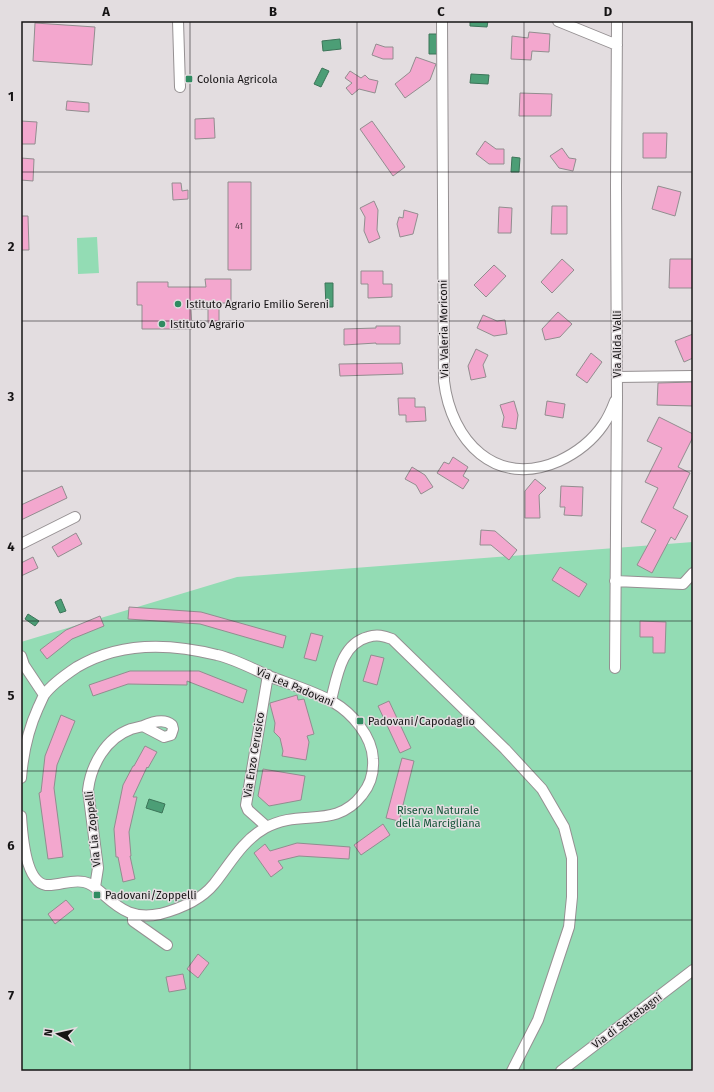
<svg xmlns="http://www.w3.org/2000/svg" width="714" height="1092" font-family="'Fira Sans',sans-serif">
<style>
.green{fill:#93dcb4}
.water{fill:#4c9e76;stroke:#3c7559}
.building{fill:#f3a7ce;stroke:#928d8f}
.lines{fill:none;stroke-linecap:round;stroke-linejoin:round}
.street-casing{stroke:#959092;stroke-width:12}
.street{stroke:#fff;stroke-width:10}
.grid{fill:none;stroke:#161415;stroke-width:1;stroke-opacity:0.55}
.poi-dot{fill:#308b61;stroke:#e3dde0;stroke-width:1.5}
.labels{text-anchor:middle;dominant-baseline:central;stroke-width:3;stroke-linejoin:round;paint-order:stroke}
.number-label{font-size:9px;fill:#4d3943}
.poi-label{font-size:11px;fill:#161415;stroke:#e3dde0;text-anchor:start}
.street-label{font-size:11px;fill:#161415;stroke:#e3dde0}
.park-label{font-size:11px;fill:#155438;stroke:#e3dde0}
.neatline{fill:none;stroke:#161415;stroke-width:1.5}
.grid-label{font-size:13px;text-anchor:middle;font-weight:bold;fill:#161415}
</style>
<rect width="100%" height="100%" fill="#e3dde0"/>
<path class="green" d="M97,237L99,273L78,274L77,238Z
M693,542V1071H21V642L237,577Z"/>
<path class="water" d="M470,21H488L487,27L470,26Z
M429,34H438L439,54H429Z
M340,39L341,49L323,51L322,41Z
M322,68L329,71L321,87L314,84Z
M471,74L489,75L488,84L470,83Z
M512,157L520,158L519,172H511Z
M325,283H333V307H326Z
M61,599L66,611L60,613L55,602Z
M28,614L39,621L35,626L25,619Z
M149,799L165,804L162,813L146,808Z"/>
<path class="building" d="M35,23L95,27L92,65L33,61Z
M529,32L550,34L549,52L532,51L531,60L511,59L512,36L528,38Z
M376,44L385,47H393V59H383L372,55Z
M416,57L436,64L430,80L405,98L395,84L410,72Z
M350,71L361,78L365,75L369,79L378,81L375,93L359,89L352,95L346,88L352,83L345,78Z
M520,93L552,94L551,116H519Z
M67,101L89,103V112L66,110Z
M214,118L215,138L195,139V119Z
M21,121L37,122L35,144H21Z
M372,121L405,167L393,176L360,129Z
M643,133H667L666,158H643Z
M485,141L496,149H504V164H489L476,154Z
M562,148L569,158L576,159L573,171L559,168L550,156Z
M21,158L34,159L33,181L21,180Z
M228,182H251V270H228Z
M172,183H181L182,191L188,190V199L173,200Z
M658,186L681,192L675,216L652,209Z
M374,201L378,210L377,230L380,238L369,243L364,231L365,217L360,208Z
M552,206H567V234H551Z
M499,207L512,208L511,233H498Z
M404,210L418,214L413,234L400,237L397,224L399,217L403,218Z
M21,216H28L29,250H21Z
M562,259L574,270L552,293L541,282Z
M670,259H693V288H669Z
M494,265L506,276L486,297L474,285Z
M361,271H383V284H392V297L368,298V284H361Z
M205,279H231V303H219V323H208V309H191L192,329H142V305H137V282H168V287H206Z
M558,312L572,324L560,337L545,340L542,329Z
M483,315L497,321L505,320L507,334L494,336L477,328Z
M376,326H400V344H376V343L344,345V329L376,328Z
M693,334V358L684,362L675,341Z
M476,349L488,355L483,365L486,377L471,380L468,366Z
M591,353L602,362L587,383L576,375Z
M402,363L403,374L340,376L339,364Z
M693,382V406L657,405L658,383Z
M398,398H415V407H425L426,421L406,422V415H399Z
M514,401L518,415L516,429L502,427L504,417L500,405Z
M547,401L565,404L563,418L545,415Z
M659,417L693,434V437L678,467L690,473L673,508L688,516L675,540L671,537L652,573L637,565L656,530L641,522L658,488L645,482L662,448L647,441Z
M453,457L468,467L463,476L469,480L463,489L437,473L444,462L449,464Z
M412,467L425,475L433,487L421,494L416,485L405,479Z
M535,479L546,488L539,495L540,518H525V491Z
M62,486L67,498L21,520V505Z
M561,486L583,487L582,516L564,515L565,507H560Z
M481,530L495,531L517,550L509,560L491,545H480Z
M76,533L82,544L58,557L52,547Z
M33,557L38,568L21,576V563Z
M560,567L587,584L579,597L552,580Z
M129,607L201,612L286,636L283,648L200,624L128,619Z
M100,616L104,626L72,639L47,659L40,650L66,630Z
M640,621L666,622L665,653H653V637H640Z
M311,633L323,636L316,661L304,658Z
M371,655L384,658L377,685L363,681Z
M130,671H199L247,690L243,703L187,681V685L128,684L93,696L89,685Z
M297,695L298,700L304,699L314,734L307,736L309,742L306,760L282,756L283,751L280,738L274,732L275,723L270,704V703Z
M389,701L411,748L400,753L378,706Z
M61,715L75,721L57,765L54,788L63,857L48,859L39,793L41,792L45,756Z
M145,746L157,752L148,768L147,767L133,797H137L129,832L131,856H130L135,879L123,882L118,857H116L114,829L123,785L133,766H134Z
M402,758L414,761L399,821L386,818Z
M263,769L305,776L301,800L269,806L258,796Z
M383,824L390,835L361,855L354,845Z
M297,843L350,847L349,859L299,856L278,861L283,868L271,877L254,853L265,844L270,851Z
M66,900L74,909L55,924L48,914Z
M198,954L209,963L198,978L187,969Z
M183,974L186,989L169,992L166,977Z"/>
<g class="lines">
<g class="street-casing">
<path id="street" d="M178,21L180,87
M442,21L444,381C451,441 496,489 559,461C576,453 592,441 603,425C608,418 612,409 615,401
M558,21L617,45
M617,377L693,376
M21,544L75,517
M615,581L683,584L693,573
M21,656L24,665L44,695
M615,668L617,397L616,186L617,21
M331,700C337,677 341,644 368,637C377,634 384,636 392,639L505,749L542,789L564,827L572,858V897L569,927L538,1020L512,1071
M21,778C23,753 28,730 38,708C40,704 42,699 44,695C52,684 65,675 77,667C119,642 170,643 217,655C235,659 253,669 271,677C290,684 316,692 333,702C352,713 372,736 373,759C374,773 371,784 362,795C335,830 300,808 265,828C242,841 230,864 214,884C201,900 179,909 160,914C134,919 122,911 104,895C97,889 93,884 84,882C71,879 59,886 46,885C25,882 22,832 21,816
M267,827L248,810L246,805L268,675
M95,887L98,868L88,790C91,765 106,738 131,729C135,728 139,727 143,726C152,722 164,718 172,725L173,729L171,735L164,737L143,726
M133,914V921L167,945
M561,1071L693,970"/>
</g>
<use href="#street" class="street"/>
</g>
<path class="grid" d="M190,21V1071M357,21V1071M524,21V1071M21,172H693M21,321H693M21,471H693M21,621H693M21,771H693M21,920H693"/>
<g class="poi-dot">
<rect x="185" y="75" width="8" height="8" rx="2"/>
<circle cx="178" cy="304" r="4"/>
<circle cx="162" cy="324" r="4"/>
<rect x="356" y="717" width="8" height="8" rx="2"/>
<rect x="93" y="891" width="8" height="8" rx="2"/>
</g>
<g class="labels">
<g class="number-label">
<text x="239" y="226">41</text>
</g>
<g class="poi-label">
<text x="197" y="79">Colonia Agricola</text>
<text x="186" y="304">Istituto Agrario Emilio Sereni</text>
<text x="170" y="324">Istituto Agrario</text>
<text x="368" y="721">Padovani/Capodaglio</text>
<text x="105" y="895">Padovani/Zoppelli</text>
</g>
<g class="street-label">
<text transform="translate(444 329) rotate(-91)">Via Valeria Moriconi</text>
<text transform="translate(617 344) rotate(-90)">Via Alida Valli</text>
<text transform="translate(295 687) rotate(23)">Via Lea Padovani</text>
<text transform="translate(254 755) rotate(-81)">Via Enzo Cerusico</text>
<text transform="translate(93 829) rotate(-96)">Via Lia Zoppelli</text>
<text transform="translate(627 1021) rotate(-37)">Via di Settebagni</text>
</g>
<g class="park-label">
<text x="438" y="810">Riserva Naturale<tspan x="438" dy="13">della Marcigliana</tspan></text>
</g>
</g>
<rect width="714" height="1092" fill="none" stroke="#e3dde0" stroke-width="44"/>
<g transform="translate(58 1034) rotate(278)" stroke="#e3dde0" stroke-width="3" paint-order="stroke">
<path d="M0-3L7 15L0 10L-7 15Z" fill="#161415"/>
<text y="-6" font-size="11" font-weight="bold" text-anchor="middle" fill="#161415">N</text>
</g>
<rect x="22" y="22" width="670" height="1048" class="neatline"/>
<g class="grid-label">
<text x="106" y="16">A</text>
<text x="273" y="16">B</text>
<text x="441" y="16">C</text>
<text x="608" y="16">D</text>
<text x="11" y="101">1</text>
<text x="11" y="251">2</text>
<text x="11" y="401">3</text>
<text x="11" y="551">4</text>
<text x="11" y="700">5</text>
<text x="11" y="850">6</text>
<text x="11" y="1000">7</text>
</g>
</svg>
